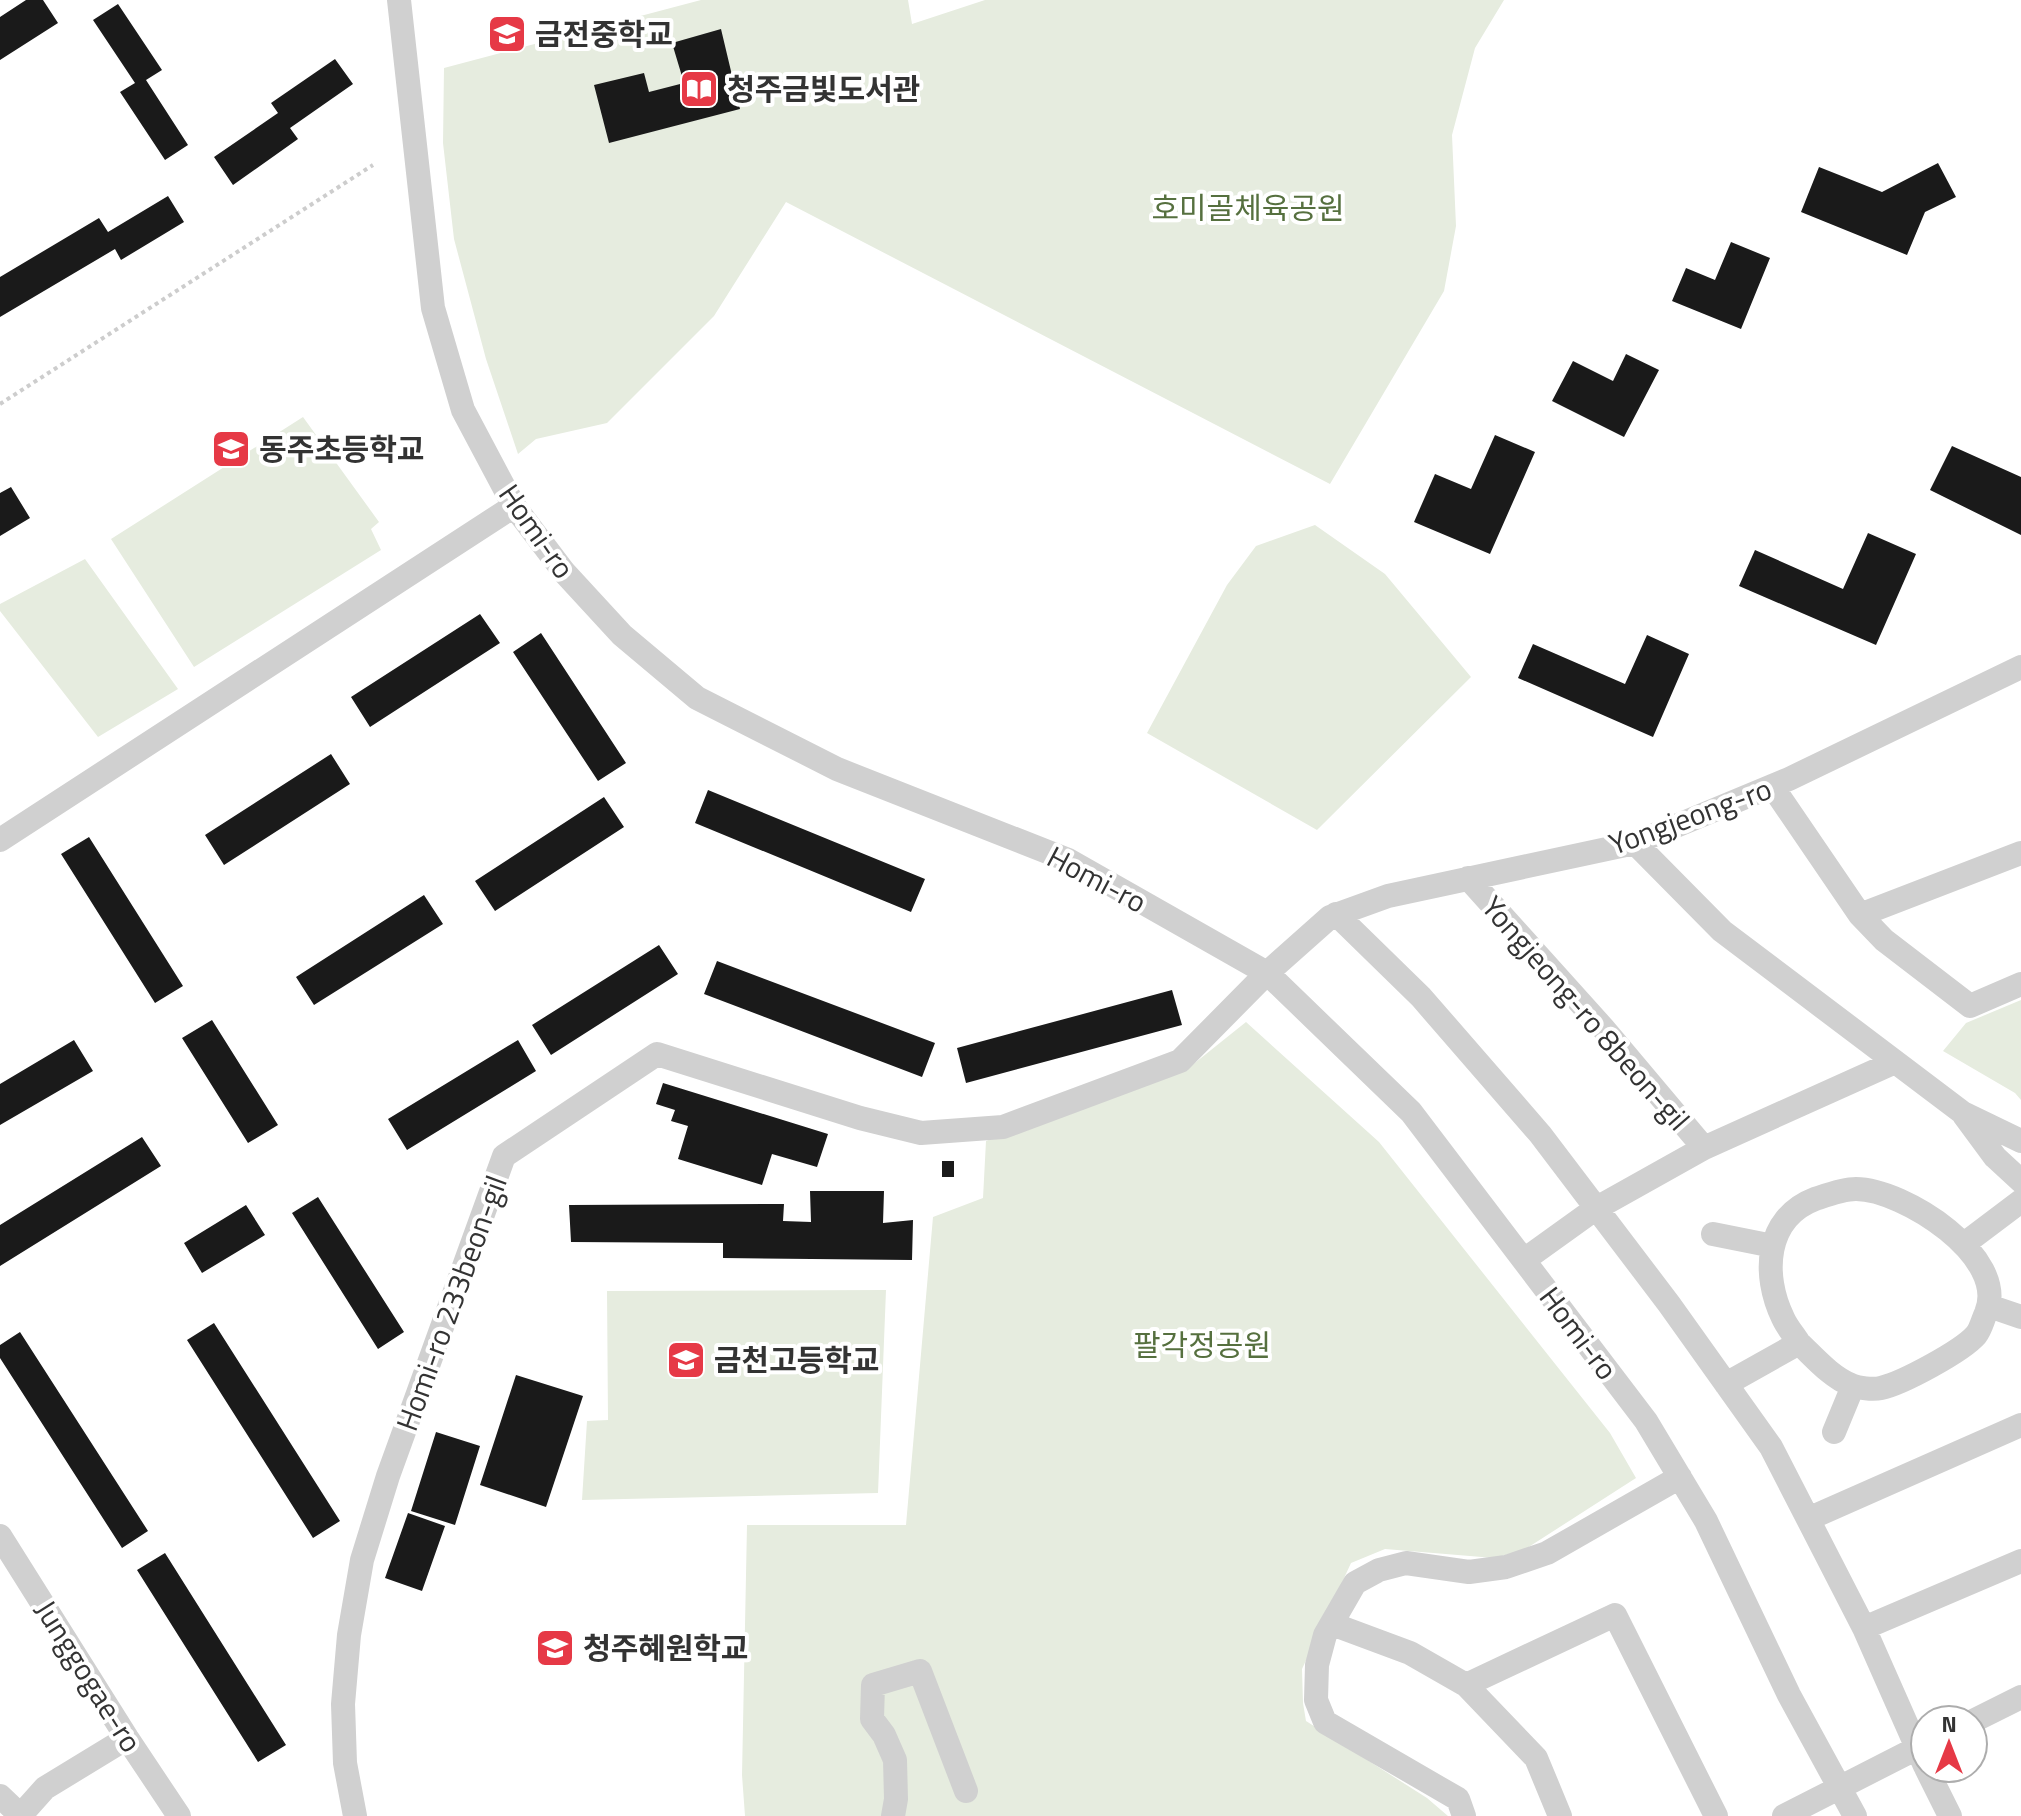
<svg xmlns="http://www.w3.org/2000/svg" width="2021" height="1816" font-family="'Titillium Web','Noto Sans KR',sans-serif">
<style>
.green{fill:#e6ecdf}
.building{fill:#1a1a1a}
.lines{fill:none;stroke-linecap:round;stroke-linejoin:round}
.path{stroke:#cdcdcd;stroke-width:4;stroke-dasharray:4 4;stroke-linecap:butt}
.minor{stroke:#d0d0d0;stroke-width:24}
.labels{text-anchor:middle;dominant-baseline:central;stroke-width:8;stroke-linejoin:round;paint-order:stroke}
.poi-label{font-size:30px;font-weight:bold;fill:#333;stroke:#fff;text-anchor:start}
.park-label{font-size:30px;fill:#56703f;stroke:#fff}
.street-label{font-size:30px;fill:#333;stroke:#fff}
</style>
<rect width="100%" height="100%" fill="#fff"/>
<path class="green" d="M701,0H908L912,24L985,0H1504L1475,48L1452,135L1456,226L1444,291L1330,484L786,202L714,316L607,423L536,439L518,454L486,359L454,239L443,143L444,68Z
M303,417L379,522L371,529L381,550L194,667L111,539Z
M1315,525L1385,574L1471,677L1317,830L1147,733L1227,585L1256,546Z
M85,559L178,689L98,737L0,611V604Z
M2021,1000V1100L2015,1093L1943,1051L1966,1023Z
M1246,1022L1379,1142L1610,1433L1636,1478L1524,1550L1494,1558L1385,1549L1351,1563L1302,1669L1303,1703L1306,1721L1427,1798L1448,1816H745L742,1775L747,1525H906L933,1217L983,1198L986,1141L1191,1066Z
M886,1290L878,1493L582,1500L587,1421L608,1420L607,1291Z"/>
<path class="building" d="M26,0H43L58,23L0,60V17Z
M118,4L162,70L146,80L188,145L165,160L120,92L135,83L93,20Z
M721,29L740,109L609,143L594,85L644,73L649,92L684,83L672,43Z
M335,59L353,84L290,128L298,139L233,185L214,157L278,113L271,103Z
M1938,163L1956,197L1925,212L1907,255L1801,212L1819,167L1882,192Z
M168,196L184,222L121,260L115,249L0,317V277L99,218L108,232Z
M1731,242L1770,258L1741,329L1672,301L1686,268L1715,280Z
M1626,354L1659,370L1624,437L1552,401L1573,361L1613,381Z
M1495,435L1535,452L1490,554L1414,522L1435,474L1471,489Z
M1952,446L2021,477V535L1930,490Z
M11,487L30,518L0,536V493Z
M1868,533L1916,554L1876,645L1739,586L1755,550L1843,589Z
M480,614L500,643L370,727L351,697Z
M541,633L626,763L598,781L513,652Z
M1647,635L1689,654L1653,737L1518,678L1533,644L1625,684Z
M331,754L350,784L224,865L205,835Z
M708,790L925,879L911,912L695,823Z
M604,797L624,827L495,911L475,881Z
M89,837L183,986L155,1003L61,854Z
M424,895L443,924L314,1005L296,977Z
M659,945L678,974L551,1055L532,1025Z
M717,961L935,1043L922,1077L704,994Z
M1172,990L1182,1025L966,1083L957,1048Z
M212,1020L278,1125L248,1143L182,1038Z
M74,1040L93,1071L0,1125V1084Z
M518,1040L536,1071L407,1150L388,1119Z
M663,1083L828,1134L817,1167L772,1154L762,1185L678,1159L688,1126L671,1121L675,1110L656,1104Z
M142,1137L161,1166L0,1266V1225Z
M942,1161H954V1177H942Z
M810,1191H884L883,1223L913,1220L912,1260L723,1258V1243L571,1242L569,1205L784,1204L783,1221L811,1222Z
M318,1197L404,1332L378,1349L292,1213Z
M246,1205L265,1235L202,1273L184,1243Z
M214,1323L340,1521L313,1538L187,1340Z
M20,1332L148,1531L122,1548L0,1358V1345Z
M516,1375L583,1396L546,1507L480,1485Z
M436,1432L480,1446L455,1525L411,1511Z
M408,1513L445,1526L422,1591L385,1578Z
M165,1553L286,1745L258,1762L137,1570Z"/>
<g class="lines">
<path class="path" d="M0,404L373,165"/>
<path class="minor" d="M399,0L433,308L463,410L514,506L564,572L622,635L697,698L837,769L1068,860L1267,973L1411,1112L1646,1421L1706,1521L1789,1695L1855,1816
M1772,786L1860,915L1884,940L1970,1006L2021,984
M0,840L514,506
M1635,843L1722,931L1963,1113L2021,1141
M1468,878L1603,1028L1704,1148
M1336,914L1421,997L1540,1134L1669,1304L1771,1447L1864,1628L1925,1766
M1860,915L2021,853
M1964,1115L1995,1157L2021,1181
M1713,1234L1773,1246
M1964,1244L2021,1201
M1524,1260L1595,1209L1704,1148L1895,1062
M1989,1306L2021,1317
M1726,1384L1799,1343C1794,1335 1787,1327 1783,1318C1762,1275 1765,1218 1815,1199C1827,1195 1843,1189 1856,1189C1903,1189 2010,1257 1986,1313C1983,1319 1981,1329 1976,1335C1962,1351 1903,1383 1881,1388C1873,1390 1858,1388 1851,1385C1831,1377 1815,1358 1799,1343
M1834,1432L1853,1386
M1808,1519L2021,1425
M0,1536L127,1738L179,1816
M1332,1624L1410,1653L1466,1685L1536,1758L1560,1816
M1864,1628L2021,1561
M1466,1685L1615,1615L1716,1816
M1973,1721L2021,1697
M1926,1768L1950,1816
M0,1796L20,1815
M20,1816L45,1788L127,1738
M355,1816L345,1763L343,1704L349,1635L362,1560L388,1476L504,1156L657,1054L860,1118L921,1133L1003,1127L1180,1061L1267,973L1330,917L1388,896L1635,843L1789,779L2021,667
M893,1816L896,1799L895,1760L884,1735L872,1719L873,1685L920,1671L966,1791
M1464,1816L1458,1799L1325,1722L1316,1700L1317,1665L1325,1635L1355,1583L1379,1570L1406,1563L1469,1572L1506,1567L1547,1553L1680,1477
M1784,1816L1925,1744"/>
</g>
<defs>
<g id="school-square" transform="scale(2)"><rect x="-9" y="-9" width="18" height="18" rx="4" fill="#e63946" stroke="#fff"/><path d="M0-5L7-2L0 1L-7-2ZM-4 1L0 2.5L4 1V4Q0 6-4 4Z" fill="#fff"/></g>
<g id="library-square" transform="scale(2)"><rect x="-9" y="-9" width="18" height="18" rx="4" fill="#e63946" stroke="#fff"/><path d="M-6-4Q-3-5.5-.7-3.5V5Q-3 3-6 4ZM6-4Q3-5.5 .7-3.5V5Q3 3 6 4Z" fill="#fff"/></g>
</defs>
<g fill-rule="evenodd">
<use href="#school-square" x="507" y="34"/>
<use href="#library-square" x="699" y="89"/>
<use href="#school-square" x="231" y="449"/>
<use href="#school-square" x="686" y="1360"/>
<use href="#school-square" x="555" y="1648"/>
</g>
<g class="labels">
<g class="poi-label">
<text x="535" y="34">금전중학교</text>
<text x="727" y="89">청주금빛도서관</text>
<text x="259" y="449">동주초등학교</text>
<text x="714" y="1360">금천고등학교</text>
<text x="583" y="1648">청주혜원학교</text>
</g>
<g class="park-label">
<text x="1248" y="208">호미골체육공원</text>
<text x="1202" y="1345">팔각정공원</text>
</g>
<g class="street-label">
<text transform="translate(537 531) rotate(55)">Homi-ro</text>
<text transform="translate(1690 816) rotate(-20)">Yongjeong-ro</text>
<text transform="translate(1097 879) rotate(28)">Homi-ro</text>
<text transform="translate(1586 1013) rotate(49)">Yongjeong-ro 8beon-gil</text>
<text transform="translate(451 1303) rotate(-70)">Homi-ro 233beon-gil</text>
<text transform="translate(1579 1333) rotate(53)">Homi-ro</text>
<text transform="translate(89 1676) rotate(58)">Junggogae-ro</text>
</g>
</g>
<g transform="translate(1949 1744)"><circle r="38" fill="#ffffff" stroke="#adadad" stroke-width="2"/>
<path d="M0-6L14 30L0 20L-14 30Z" fill="#e63946"/>
<text y="-12" font-size="22" font-weight="bold" text-anchor="middle" fill="#333333">N</text>
</g>
</svg>
